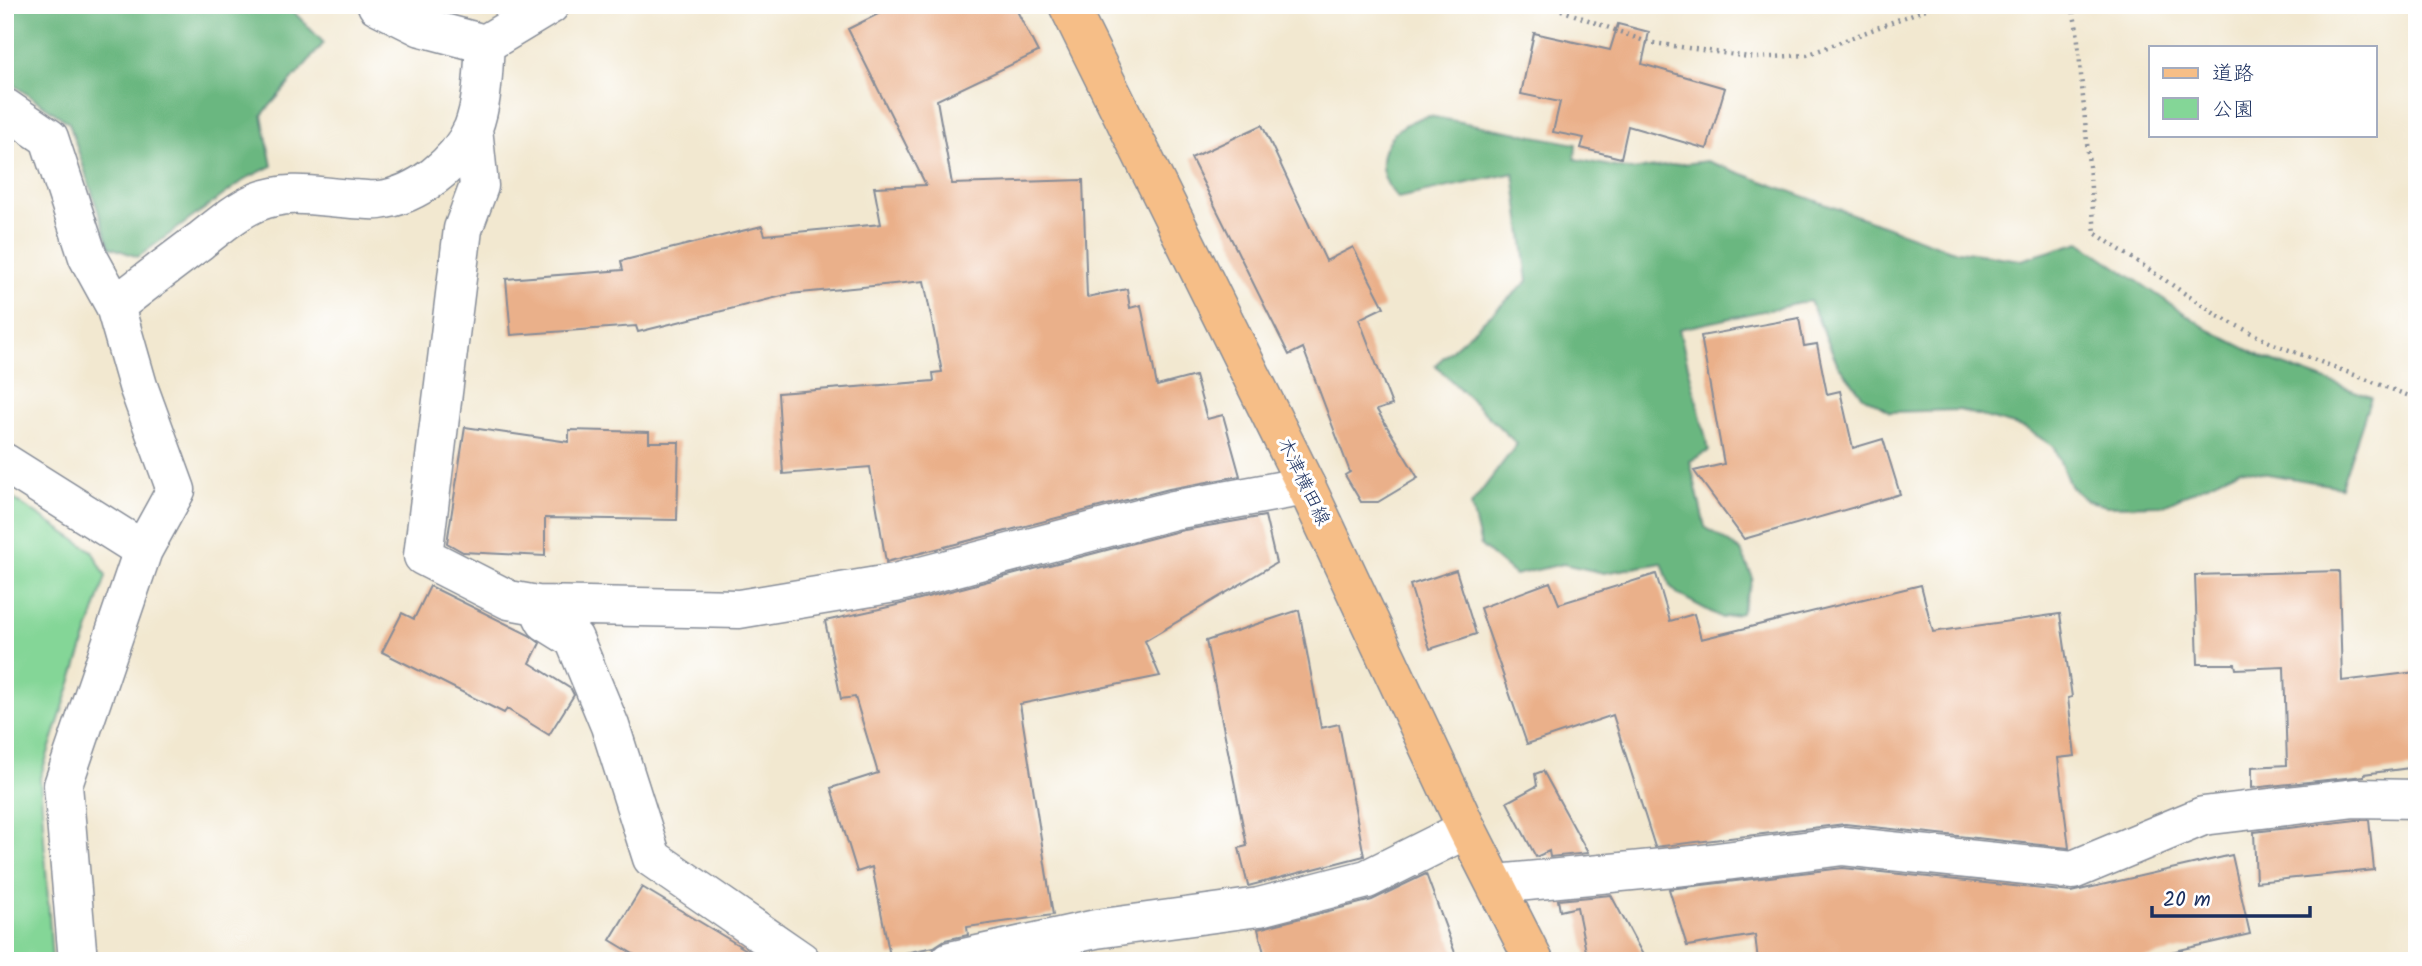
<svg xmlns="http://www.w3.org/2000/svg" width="2422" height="966" font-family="Kalam,'Klee One',sans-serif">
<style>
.green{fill:#84d697;stroke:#50827a;stroke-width:2}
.forest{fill:#6bb780;stroke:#43736f;stroke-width:2}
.building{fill:#eab08a}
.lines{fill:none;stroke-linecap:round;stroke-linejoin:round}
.minor-casing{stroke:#868c97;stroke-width:41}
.major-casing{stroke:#868c97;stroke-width:41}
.path{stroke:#868c97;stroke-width:4.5;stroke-dasharray:2 5;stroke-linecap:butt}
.minor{stroke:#fff;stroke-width:38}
.major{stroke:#f6be87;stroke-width:38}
.labels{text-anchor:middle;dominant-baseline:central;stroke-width:6;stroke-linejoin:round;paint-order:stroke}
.street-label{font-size:19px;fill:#1b2f5e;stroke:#fff}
</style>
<rect width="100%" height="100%" fill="#fff"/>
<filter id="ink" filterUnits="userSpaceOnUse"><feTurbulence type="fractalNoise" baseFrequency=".0143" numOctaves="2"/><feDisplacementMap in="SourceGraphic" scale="14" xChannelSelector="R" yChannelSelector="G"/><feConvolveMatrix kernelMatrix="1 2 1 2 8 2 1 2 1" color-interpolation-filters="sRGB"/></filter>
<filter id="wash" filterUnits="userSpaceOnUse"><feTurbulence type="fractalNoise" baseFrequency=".00686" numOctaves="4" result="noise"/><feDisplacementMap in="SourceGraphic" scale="28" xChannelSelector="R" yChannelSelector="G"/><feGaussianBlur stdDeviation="1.57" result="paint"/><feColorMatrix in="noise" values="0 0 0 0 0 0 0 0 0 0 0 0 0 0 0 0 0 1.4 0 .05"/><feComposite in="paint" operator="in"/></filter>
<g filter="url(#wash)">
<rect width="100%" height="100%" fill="#f2e8d0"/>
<path class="green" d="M5,493L92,551L106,576L40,778L52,961H5Z"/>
<path class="forest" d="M5,5H287L324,43L262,115L272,166L247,178L138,257L110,247L69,123L5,79Z
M1429,116L1576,144L1575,159L1631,170L1707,161L1951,250L2021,260L2080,242L2209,330L2264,358L2371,397L2341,487L2240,469L2164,505L2106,506L2086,500L2070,486L2054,447L2025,428L1959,410L1890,412L1863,396L1838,365L1810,301L1679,329L1709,451L1690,461L1705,527L1741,551L1753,578L1741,613L1722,618L1679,595L1670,586L1662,563L1604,573L1563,564L1515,575L1481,546L1471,505L1517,444L1435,365L1528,281L1514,173L1398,198C1365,165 1386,124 1429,116Z"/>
<g id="blocks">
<path class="building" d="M896,5H1014L1038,52L937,100L952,184L1083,180L1087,297L1127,289L1130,308L1141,305L1157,386L1195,376L1207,419L1223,415L1240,476L1169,489L886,562L870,467L783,474L778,393L934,381L933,373L942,372L924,281L790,294L638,332L636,326L511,335L506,279L623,270L621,261L762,226L765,235L881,224L874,187L926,185L848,29Z
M1618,24L1649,32L1642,64L1725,88L1707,149L1628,126L1621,158L1581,148L1584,138L1553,132L1560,102L1521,94L1534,33L1610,50Z
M1262,125L1326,261L1353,247L1384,307L1359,319L1392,405L1377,410L1418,478L1378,502H1361L1345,475L1350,472L1303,348L1289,355L1191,158Z
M1799,318L1804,346L1817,344L1827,394L1840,391L1853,448L1883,439L1900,494L1744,539L1694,471L1724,464L1701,336Z
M465,427L569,442V430L649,432V442H679L677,520L545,518V556L463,552L447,543Z
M1265,516L1276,563L1145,641L1160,676L1020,704L1053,915L967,927L968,935L945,940L934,947L890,956L872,867L857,872L831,788L878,773L855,697L841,699L825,621L893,606L1179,531Z
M1456,570L1476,634L1430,649L1410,585Z
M2339,571L2342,681L2417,672V767L2364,774V776L2252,788V767L2287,765L2284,667L2236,669L2235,664H2198L2195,575Z
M1656,574L1670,621L1694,614L1701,639L1921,585L1933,632L2060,614L2072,697L2068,698L2075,756L2058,758L2069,848L1845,824L1655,847L1613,715L1527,744L1480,608L1550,582L1559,604Z
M430,586L529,635L540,643L530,663L571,689L574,695L549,735L507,709L504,713L382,652L402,613L414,619Z
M1299,610L1321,728L1339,724L1364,856L1248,886L1239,848L1247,846L1206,641Z
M1543,771L1570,820L1588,853L1550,857L1549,851L1536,857L1507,802L1537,786L1535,774Z
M2356,820H2369L2374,870L2256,882L2254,832Z
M2232,855L2250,934L2131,961H1758L1755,935L1687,946L1669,889L1843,868L2071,892Z
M1426,874L1458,961H1266L1258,929L1372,900Z
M642,887L750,952L762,961H645L610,940Z
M1611,895L1643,955L1615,961H1588L1577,907L1560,911L1558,900Z"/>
</g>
</g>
<g filter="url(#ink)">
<use href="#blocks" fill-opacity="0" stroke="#868c97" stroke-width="2"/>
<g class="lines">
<g class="minor-casing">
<path id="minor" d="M377,5L421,27L485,44L550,5
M5,108L49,138L88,257L115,306
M473,128L479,186L463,229L423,556L509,600L537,605L545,621L574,639L610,726L652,858L801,961
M5,463L143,550
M537,605L739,609L895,583L1174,510L1306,486
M1497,884L1694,865L1843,846L2073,870L2203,816L2355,798L2417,799
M78,961L63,785L143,550L176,490L138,386L115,306C143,284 172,262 200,241C218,227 236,211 257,202C291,189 318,197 352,199C361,199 370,201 379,200C417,196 458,163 473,128C483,102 483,71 485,44
M950,961L1096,929L1259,907L1367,879L1467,829"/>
</g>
<g class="major-casing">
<path id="major" d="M1068,5L1306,486L1467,829L1534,961"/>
</g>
<path class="path" d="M1548,5L1647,42L1756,58L1807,55L1936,5
M2072,5L2077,30L2095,233L2218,316L2271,343L2417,399"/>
<use href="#minor" class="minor"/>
<use href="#major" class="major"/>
</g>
</g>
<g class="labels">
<g class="street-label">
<text transform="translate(1303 482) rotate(64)">木津横田線</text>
</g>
</g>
<rect width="2422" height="966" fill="none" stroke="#fff" stroke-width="28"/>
<rect x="2149" y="46" width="228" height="91" fill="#ffffff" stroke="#a4acbf" stroke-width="2"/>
<rect x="2163" y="68" width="35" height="10" fill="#f6be87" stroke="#a4acbf" stroke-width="2"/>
<text x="2212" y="80" font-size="21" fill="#1b2f5e">道路</text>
<rect x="2163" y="98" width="35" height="21" fill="#84d697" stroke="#a4acbf" stroke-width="2"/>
<text x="2212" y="116" font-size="21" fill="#1b2f5e">公園</text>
<path d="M2152 906v10h158v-10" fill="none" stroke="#1b2f5e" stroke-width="3.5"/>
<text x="2163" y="906" font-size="21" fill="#1b2f5e" stroke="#ffffff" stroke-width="5" paint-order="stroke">20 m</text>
</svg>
